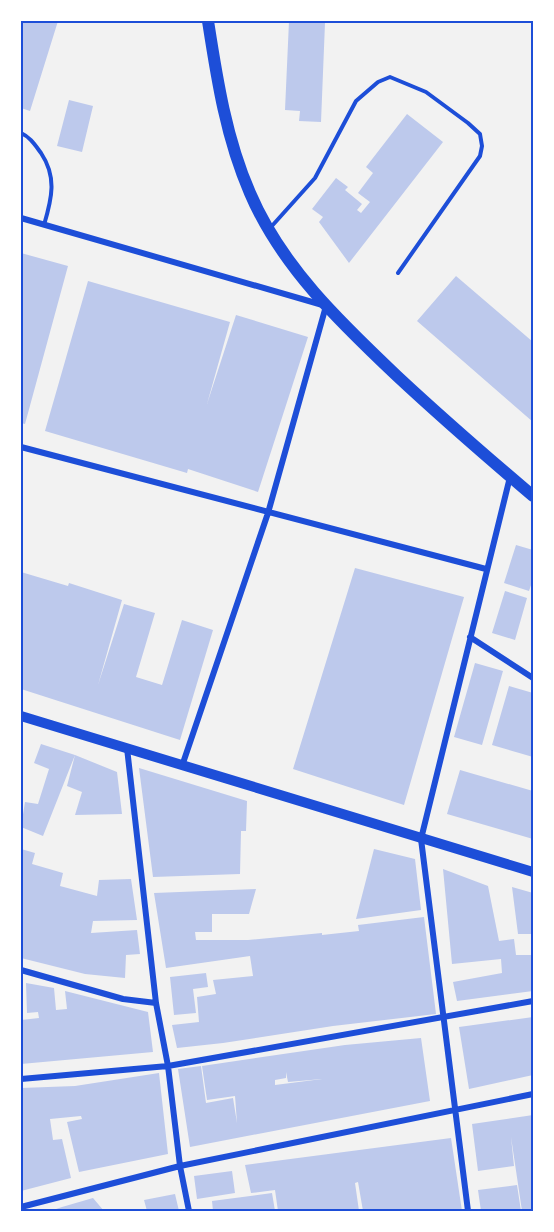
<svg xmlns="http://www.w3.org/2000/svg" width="554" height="1232" font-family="Poppins,sans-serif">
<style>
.building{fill:#bdc9ec;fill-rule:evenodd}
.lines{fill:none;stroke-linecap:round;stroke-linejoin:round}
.service{stroke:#1d4ed8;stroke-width:4}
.minor{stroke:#1d4ed8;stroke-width:6}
.tertiary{stroke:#1d4ed8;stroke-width:10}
.primary{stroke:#1d4ed8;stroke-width:12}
.neatline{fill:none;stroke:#1d4ed8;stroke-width:2}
</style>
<rect width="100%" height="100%" fill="#f2f2f2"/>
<path class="building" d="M21,21H58L30,111L21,108Z
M289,21L325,23L321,122L299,121L300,111L285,110Z
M69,100L93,106L82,152L57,146Z
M407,114L443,142L349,263L319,222L323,217L312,209L336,178L348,187L345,190L362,204L357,210L361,213L370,202L358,193L373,173L366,167Z
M21,253L68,266L25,424L21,423Z
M456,276L533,342V422L417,321Z
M88,281L230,322L207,404L236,315L308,337L258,492L188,469L187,473L45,431Z
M516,545L533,550V579L529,591L504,583Z
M355,568L464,597L404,805L293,769Z
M21,572L68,586L69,583L122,600L98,685L124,604L155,613L136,677L162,685L182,620L213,630L180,740L21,689Z
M505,591L527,598L515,640L492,633Z
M475,663L503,671L482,745L454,737Z
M509,686L533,693V757L492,745Z
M41,744L75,755L43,836L21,827L25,802L38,804L49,769L34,763Z
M75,755L117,772L122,814L75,815L82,792L67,786Z
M139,768L247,801L246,831H241L240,874L153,877Z
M460,770L533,791V839L447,814Z
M21,849L35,853L32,864L63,873L60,886L97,896L99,880L131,879L137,920L93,921L91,933L137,930L140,954L126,955L125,978L85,974L21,958Z
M374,849L415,859L421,910L356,919Z
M443,869L488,886L499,941L514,939L516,955H533V991L457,1001L453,982L502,973L501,959L452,964Z
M512,887L533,893V934H518Z
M256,889L249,914H212V932H195L196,940H248L322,933V935L359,931L358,925L424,917L436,1014L333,1026L223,1043L177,1048L172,1025L199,1022L197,997L216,994L213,980L253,976L250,956L166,968L154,893Z
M206,973L208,987L193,989L196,1013L174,1015L170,977Z
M26,983L54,988L56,1010L67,1009L65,991L148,1012L153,1052L21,1064V1020L39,1018L38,1012L27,1013Z
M533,1017V1075L469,1089L459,1027Z
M421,1038L430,1101L190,1147L178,1069L201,1066L206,1103L233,1098L237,1123L235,1096L207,1100L202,1066L345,1045ZM286,1072L288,1082L322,1079L275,1085V1080L286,1078Z
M159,1073L168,1154L79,1172L67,1122L82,1119L81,1116L50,1119L53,1140L62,1139L71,1178L21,1191V1088L75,1086Z
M533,1115V1211H522L511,1137L514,1166L478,1171L472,1124Z
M451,1138L462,1211H363L358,1182L355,1183L359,1211H278L275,1190L251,1193L245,1165Z
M232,1171L235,1193L197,1199L194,1176Z
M517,1185L521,1211H481L478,1190Z
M272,1193L275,1211H213L212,1201Z
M175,1194L179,1211H147L144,1200Z
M93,1198L104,1211H50L62,1207Z"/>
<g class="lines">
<path class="service" d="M21,133C30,137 35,145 41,153C57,177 52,198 44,225
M271,227L315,178L356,101L378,82L390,77L426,92L468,123L480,134L482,146L480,156L398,273"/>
<path class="minor" d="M21,218L326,306L268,513L182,766
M21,447L486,569
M470,637L533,678
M127,748L156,1003L168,1066L180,1166L189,1211
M21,970L123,999L156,1003
M21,1079L168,1066L533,1001
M21,1207L180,1166L533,1094
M468,1211L421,839L510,477"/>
<path class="tertiary" d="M21,716L533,872"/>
<path class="primary" d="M208,21C217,79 226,138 250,193C281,266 340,322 397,376C441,417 487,457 533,496"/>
</g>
<rect width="554" height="1232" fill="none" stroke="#ffffff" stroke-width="45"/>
<rect x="22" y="22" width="510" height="1188" class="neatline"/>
</svg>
